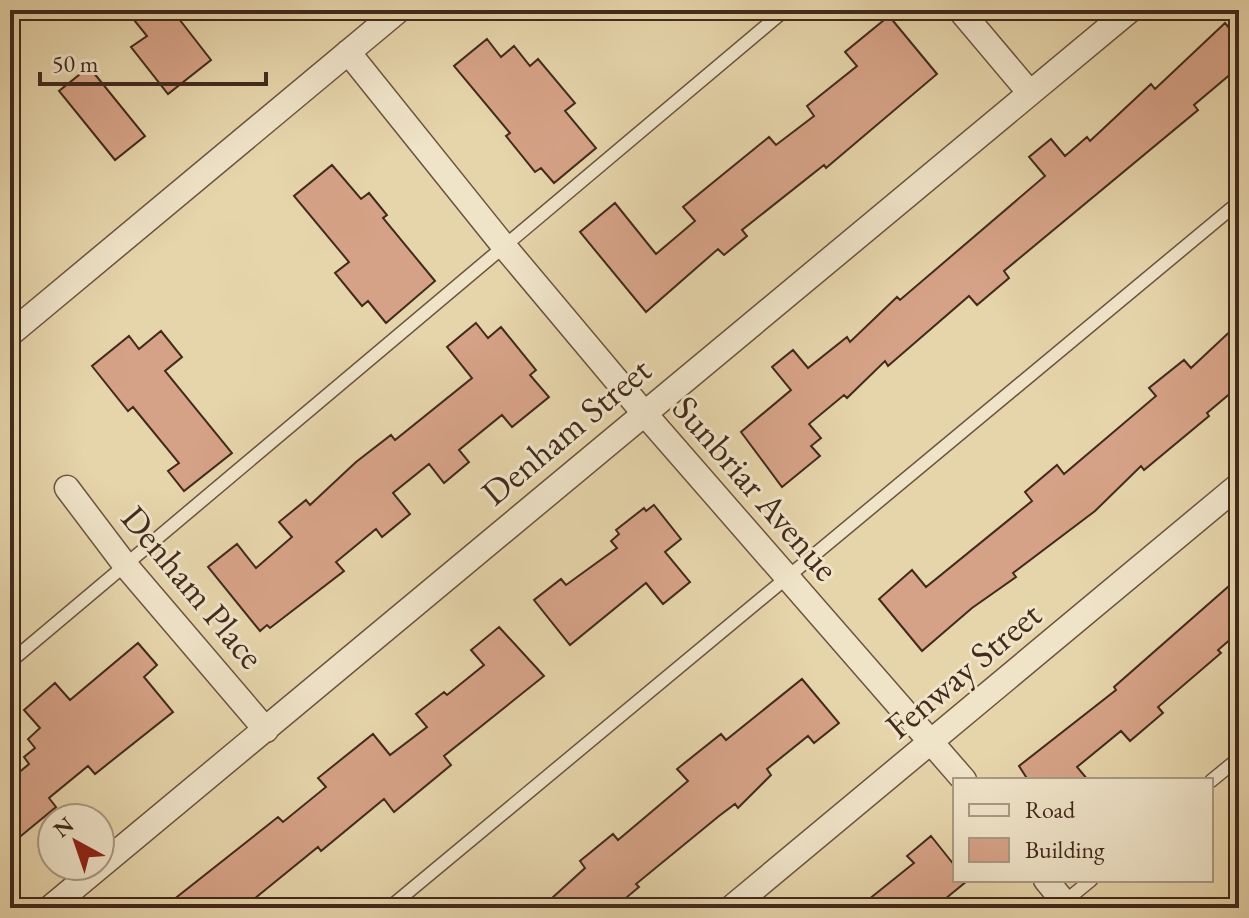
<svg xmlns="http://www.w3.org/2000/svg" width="1249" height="918" font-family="'EB Garamond',serif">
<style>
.building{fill:#d6a287;stroke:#422a1c;stroke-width:2}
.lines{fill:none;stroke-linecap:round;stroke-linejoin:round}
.lane-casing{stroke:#6b5440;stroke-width:15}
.street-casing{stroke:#6b5440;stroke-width:27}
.lane{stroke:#efe3c8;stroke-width:12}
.street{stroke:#efe3c8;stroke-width:24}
.labels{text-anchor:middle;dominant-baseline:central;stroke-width:6;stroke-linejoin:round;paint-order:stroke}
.street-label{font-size:36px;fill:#422a1c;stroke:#efe3c8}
</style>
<rect width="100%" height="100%" fill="#e6d4aa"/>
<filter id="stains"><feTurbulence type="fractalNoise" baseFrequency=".0025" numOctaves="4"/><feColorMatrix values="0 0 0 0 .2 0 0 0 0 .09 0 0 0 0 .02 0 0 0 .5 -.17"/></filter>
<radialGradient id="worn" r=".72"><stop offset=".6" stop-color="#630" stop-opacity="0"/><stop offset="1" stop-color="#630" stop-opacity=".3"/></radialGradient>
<path class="building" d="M126,10H172L211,60L168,94L131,47L147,36Z
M889,16L937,74L826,168L824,165L742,230L747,236L724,255L718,249L646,312L580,232L615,203L656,254L695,221L683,207L769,137L776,145L814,116L807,106L857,66L845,52Z
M1225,23L1239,40V67L1194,105L1198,110L1004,271L1009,278L977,305L969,296L888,366L885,361L847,398L844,395L809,424L821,438L811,446L820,456L782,487L741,432L791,390L772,367L793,350L808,368L847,337L850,342L897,297L900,300L1045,176L1029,157L1051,139L1065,156L1087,137L1090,141L1151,84L1155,89Z
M487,39L501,57L514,46L530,66L538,59L575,103L565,111L596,148L554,183L541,168L535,172L506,136L510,133L454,66Z
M89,67L145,136L115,160L59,91Z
M332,165L361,199L369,193L387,215L383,218L435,281L386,323L368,301L362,306L335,273L349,262L294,196Z
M476,323L488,338L501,327L536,370L530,375L549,397L512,427L502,415L459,450L469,462L444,483L429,464L393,493L410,514L382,537L376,529L336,562L344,571L270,628L267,625L260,631L208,567L237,544L256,568L292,537L279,522L306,500L310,505L356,462L391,435L395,440L472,378L447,347Z
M1239,323V386L1207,413L1209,416L1144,470L1141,466L1095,511L1013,573L1016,577L972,608L922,651L879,599L912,570L926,587L1032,501L1025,492L1057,465L1064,474L1156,396L1149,388L1184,360L1191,368Z
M161,331L182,357L165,371L232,453L184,491L168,471L179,463L133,407L128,411L92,366L129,336L139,349Z
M654,505L681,539L665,552L690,582L663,604L646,583L570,645L534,600L561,579L566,585L617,548L611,541L619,534L616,530L644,508L646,511Z
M1229,586L1239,598V632L1218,650L1221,653L1158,707L1163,713L1130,741L1121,731L1077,767L1088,780H1028L1019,766L1116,690L1114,687Z
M499,627L544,676L444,756L451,765L394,812L384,799L321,851L318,847L243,908H163L278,817L283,822L326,787L318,778L373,734L390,755L427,727L416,714L444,692L447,695L484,665L471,650Z
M138,643L157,665L144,677L173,712L95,774L88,766L49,798L56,807L10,845V780L29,764L24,757L35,748L28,739L40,728L24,710L55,683L70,700Z
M802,679L839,723L814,743L808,736L767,769L771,775L738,808L735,804L719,816L636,884L639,887L614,908H541L585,868L580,861L613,834L618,840L688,781L677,769L721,734L726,740Z
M931,836L955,866V880L967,881L934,908H858L914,863L907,856Z"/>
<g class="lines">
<g class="lane-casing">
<path id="lane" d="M10,662L785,10
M1211,781L1239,758
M1063,903L1091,880
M389,908L1239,202"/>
</g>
<g class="street-casing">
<path id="street" d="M960,10L1030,93
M348,52L503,245L644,413L964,780
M10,334L399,10
M67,488L126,566L266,730
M1046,880L1069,908
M50,908L1130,10
M731,908L1239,485"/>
</g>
<use href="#lane" class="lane"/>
<use href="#street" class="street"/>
</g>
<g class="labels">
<g class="street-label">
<text transform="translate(566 431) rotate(-40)">Denham Street</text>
<text transform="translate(756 488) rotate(49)">Sunbriar Avenue</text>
<text transform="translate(193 587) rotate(50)">Denham Place</text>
<text transform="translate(963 670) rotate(-40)">Fenway Street</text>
</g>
</g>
<rect width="1249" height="918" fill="none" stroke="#e6d4aa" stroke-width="40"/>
<rect x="12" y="12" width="1225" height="894" fill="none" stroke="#422a1c" stroke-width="4"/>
<rect x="20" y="20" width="1209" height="878" fill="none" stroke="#422a1c" stroke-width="2"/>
<rect x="953" y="778" width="260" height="104" fill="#efe3c8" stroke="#aa9983" stroke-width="2"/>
<rect x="969" y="804" width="40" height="12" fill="#efe3c8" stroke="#aa9983" stroke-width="2"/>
<text x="1025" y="818" font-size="24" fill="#422a1c">Road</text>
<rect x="969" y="838" width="40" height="24" fill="#d6a287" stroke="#aa9983" stroke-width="2"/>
<text x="1025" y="858" font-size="24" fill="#422a1c">Building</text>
<g transform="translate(76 842) rotate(320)"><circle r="38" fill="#efe3c8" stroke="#aa9983" stroke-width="2"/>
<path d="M0-6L14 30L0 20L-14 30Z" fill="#8f2418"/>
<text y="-12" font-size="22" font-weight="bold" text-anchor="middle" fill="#422a1c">N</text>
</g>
<path d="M40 72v12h226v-12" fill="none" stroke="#422a1c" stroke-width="4"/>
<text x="52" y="72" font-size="24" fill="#422a1c" stroke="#efe3c8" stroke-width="6" paint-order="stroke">50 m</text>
<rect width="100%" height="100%" filter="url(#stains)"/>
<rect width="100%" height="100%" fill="url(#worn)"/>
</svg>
